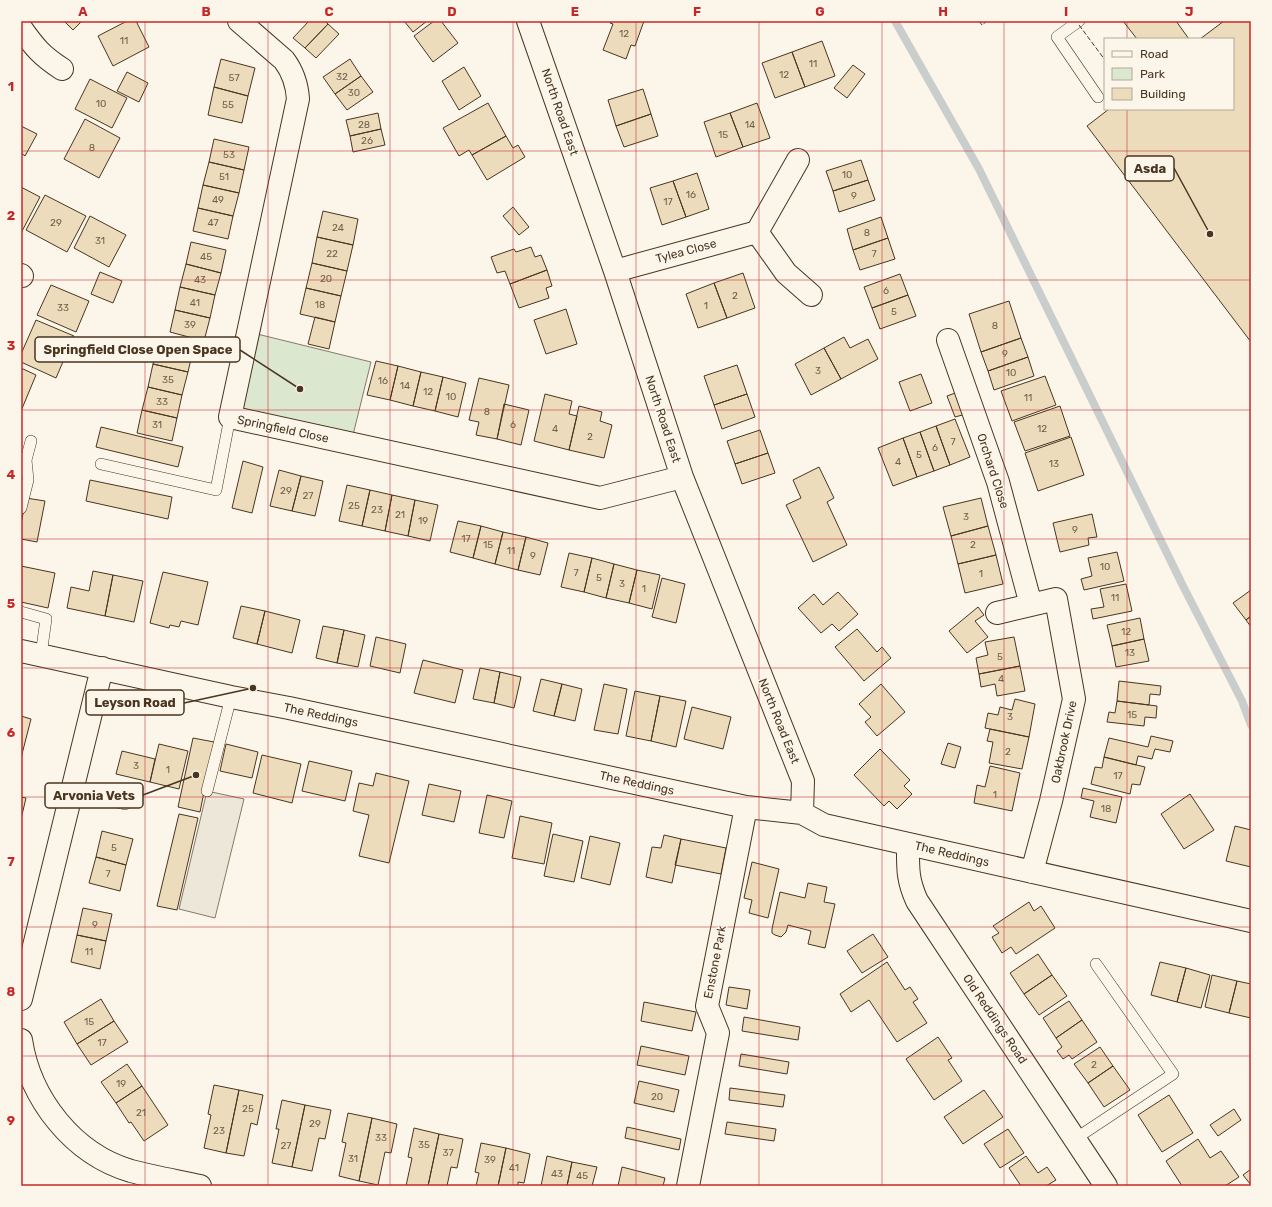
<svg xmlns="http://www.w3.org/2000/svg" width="1272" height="1207" font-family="Rubik,sans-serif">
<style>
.green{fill:#dce7d0;stroke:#887966}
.parking{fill:#ede7d9;stroke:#887966}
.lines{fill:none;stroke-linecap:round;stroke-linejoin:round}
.stream{stroke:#c9cecd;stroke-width:8}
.building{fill:#ecdcbc;stroke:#4a3520}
.service-casing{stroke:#4a3520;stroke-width:12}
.minor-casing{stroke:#4a3520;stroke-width:24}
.service{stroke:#fbf6e9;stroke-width:11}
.minor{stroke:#fbf6e9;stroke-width:22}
.fence{stroke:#4a3520;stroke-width:1;stroke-dasharray:5 2;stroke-linecap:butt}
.grid{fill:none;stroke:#c62828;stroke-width:1;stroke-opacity:0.55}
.labels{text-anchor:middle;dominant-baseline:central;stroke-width:3;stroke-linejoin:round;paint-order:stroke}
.number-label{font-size:10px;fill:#725f47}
.street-label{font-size:12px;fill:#4a3520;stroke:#fbf6e9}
.leader{fill:none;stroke:#4a3520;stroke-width:1.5}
.callout-dot{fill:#4a3520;stroke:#fbf6e9;stroke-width:1.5}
.callout{fill:#fbf6e9;stroke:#4a3520;stroke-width:1.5}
.callout-label{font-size:13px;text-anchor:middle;font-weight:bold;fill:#4a3520}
.neatline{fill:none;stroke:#c62828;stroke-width:1.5}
.grid-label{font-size:13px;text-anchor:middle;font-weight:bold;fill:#c62828}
</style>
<rect width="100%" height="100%" fill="#fbf6e9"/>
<path class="green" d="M249,332L371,362L351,443L230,417Z"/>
<path class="parking" d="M207,791L244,799L215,918L179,909Z"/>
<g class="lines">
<path class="stream" d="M895,21L979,169L1183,586L1242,701L1251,725"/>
</g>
<path class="building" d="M64,21H82L73,30Z
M127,21H136L149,47L113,66L98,36Z
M309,21H325L328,24L305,48L293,38Z
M404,21H427L413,32Z
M434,21H441L458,43L433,62L414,36Z
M611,21H644L635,46L631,45L626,59L603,50L613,24L610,23Z
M1123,21H1176L1189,39H1137Z
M1224,21H1251V342L1087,126L1109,109H1233V39H1200Z
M328,24L339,34L316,58L305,48Z
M822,41L835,76L805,87L792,52Z
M792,52L805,87L775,98L762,63Z
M221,59L255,68L248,96L214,87Z
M350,59L361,76L335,94L323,77Z
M853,65L865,74L847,98L834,88Z
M464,67L481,96L459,110L442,81Z
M127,72L148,83L139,102L117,91Z
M361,76L373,92L347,110L335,94Z
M90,79L127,98L112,128L75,109Z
M214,87L248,96L242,123L208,115Z
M643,89L651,114L616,126L608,100Z
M488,103L506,136L472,155L469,150L459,156L443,128Z
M757,103L770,138L743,147L730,113Z
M378,113L381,129L350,136L346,120Z
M730,113L743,147L716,157L704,122Z
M651,114L658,136L624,147L616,126Z
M85,119L120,138L99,178L64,159Z
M21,126L37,134L25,156L21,153Z
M381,129L385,145L353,152L350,136Z
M506,136L513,148L518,145L525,157L487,180L472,155Z
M214,139L249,147L244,170L209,162Z
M861,160L868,180L833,191L826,171Z
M209,162L244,170L239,193L203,185Z
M697,173L709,209L686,217L673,181Z
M868,180L875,200L839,212L833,191Z
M673,181L686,217L662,225L650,188Z
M203,185L239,193L233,216L198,208Z
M21,187L40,197L21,233Z
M45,195L86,216L67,252L26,230Z
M513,207L529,227L519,235L503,216Z
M198,208L233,216L228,239L193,231Z
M323,211L358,219L353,245L317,237Z
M90,216L126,235L109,267L74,248Z
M881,217L888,238L853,250L847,229Z
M317,237L353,245L347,271L312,263Z
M888,238L895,259L860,270L853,250Z
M191,242L226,250L221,273L186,264Z
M531,247L535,257L541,255L547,270L510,284L505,271L497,273L491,257L514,249L516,252Z
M312,263L347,271L341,296L306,288Z
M186,264L221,273L215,295L180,287Z
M547,270L552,286L546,288L549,298L519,308L510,284Z
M100,272L122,281L113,303L91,294Z
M743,273L755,308L727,318L714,283Z
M900,274L908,295L872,308L864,287Z
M714,283L727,318L698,328L686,294Z
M51,285L89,301L76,332L37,315Z
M180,287L215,295L210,318L175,310Z
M306,288L341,296L335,322L300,314Z
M908,295L916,316L880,329L872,308Z
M1009,301L1021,338L981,352L969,314Z
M566,309L577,344L546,354L534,320Z
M175,310L210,318L204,341L170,332Z
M315,317L335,322L329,349L308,344Z
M36,320L74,336L56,378L21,362V354Z
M844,337L850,348L868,339L878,359L841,379L824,348Z
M1021,338L1028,357L988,371L981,352Z
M158,341L193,350L188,372L153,364Z
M824,348L841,379L811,395L795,364Z
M1028,357L1034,376L994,390L988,371Z
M376,361L398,366L390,400L367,395Z
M153,364L188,372L182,395L148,387Z
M737,365L747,394L714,405L704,376Z
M398,366L421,372L413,406L390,400Z
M21,368L36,375L21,411Z
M421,372L443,377L435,411L413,406Z
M921,374L932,403L910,411L899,382Z
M1045,376L1056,405L1012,421L1001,391Z
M443,377L466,383L458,417L435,411Z
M479,378L509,385L497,439L476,435L479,422L469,420Z
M148,387L182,395L177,418L142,410Z
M958,392L966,414L955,417L947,396Z
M545,394L572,401L569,414L577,416L569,450L534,441Z
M747,394L755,417L722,429L714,405Z
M504,404L529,410L521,445L497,439Z
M579,406L602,412L600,421L612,425L604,458L569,450Z
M1060,406L1070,436L1025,451L1014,422Z
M142,410L177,418L172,441L137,433Z
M955,419L970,457L950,465L936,426Z
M936,426L950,465L934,471L920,432Z
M101,427L183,447L178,467L96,447Z
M760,430L768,453L735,464L727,441Z
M920,432L934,471L917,477L903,438Z
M1071,437L1084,475L1038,491L1025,453Z
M903,438L917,477L893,486L878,448Z
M768,453L775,473L742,484L735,464Z
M243,461L263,467L252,513L232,508Z
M819,467L834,498L827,502L847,545L813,562L786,505L801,498L793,480Z
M279,470L301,476L292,511L270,506Z
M301,476L323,481L315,516L292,511Z
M90,480L172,497L168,519L86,501Z
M347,485L370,490L362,526L339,521Z
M370,490L392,495L385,531L362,526Z
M392,495L415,500L408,536L385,531Z
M26,498L45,501L37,542L21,539V524Z
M981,498L988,526L951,536L943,507Z
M415,500L438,505L430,541L408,536Z
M1092,514L1097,537L1088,538L1089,545L1060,552L1053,523Z
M458,521L481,526L473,558L450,552Z
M481,526L503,532L495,564L473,558Z
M988,526L996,555L958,564L951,536Z
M503,532L526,537L518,570L495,564Z
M526,537L548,543L540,575L518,570Z
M1117,552L1124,581L1084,590L1081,579L1092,576L1088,558Z
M569,553L592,558L584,592L561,587Z
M996,555L1003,584L965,593L958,564Z
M592,558L614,564L606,598L584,592Z
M614,564L637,570L629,603L606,598Z
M21,566L55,573L48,608L21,602Z
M637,570L660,575L652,609L629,603Z
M93,571L113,575L105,616L67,608L71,587L89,591Z
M163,572L208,582L198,625L181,621L179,627L170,625L169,628L150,623Z
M113,575L143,581L134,622L105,616Z
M662,578L685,584L676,623L652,617Z
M1126,584L1132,611L1093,619L1091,609L1104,607L1100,589Z
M1251,590V616L1246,620L1233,603Z
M838,592L858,614L839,631L832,624L821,633L798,608L814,594L823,605Z
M241,606L265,611L257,644L233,638Z
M978,607L984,615L975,621L988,637L967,653L949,631Z
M265,611L300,620L292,653L257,644Z
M1251,616V627L1246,620Z
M1140,618L1144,639L1112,646L1107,625Z
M323,626L344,630L337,663L316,658Z
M857,629L877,652L882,647L891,658L864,681L835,647Z
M344,630L365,635L358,667L337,663Z
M376,637L406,644L400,673L370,666Z
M1014,637L1020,666L979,674L976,658L988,655L985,642Z
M1144,639L1149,661L1116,667L1112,646Z
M423,660L463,670L455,703L414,693Z
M1020,666L1025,691L997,696L995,684L981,687L979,674Z
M480,668L500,672L494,703L473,699Z
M500,672L521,677L514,708L494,703Z
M541,679L562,684L554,716L533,711Z
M1119,681L1161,686L1160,695L1150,694L1149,705L1117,701Z
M562,684L582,689L575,721L554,716Z
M604,684L627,689L618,734L594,730Z
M881,684L905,712L877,736L865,722L871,717L859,704Z
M635,691L660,696L651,741L626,736Z
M660,696L686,701L676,747L651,741Z
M1015,699L1035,704L1029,737L985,728L988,713L998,715L1000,707L1012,710Z
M1117,701L1157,706L1156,718L1145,717L1144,726L1107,722L1109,712L1115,713Z
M692,707L731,717L723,749L684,739Z
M21,716L31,719L21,758Z
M990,729L1029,737L1022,769L989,763L993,742L987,741Z
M1151,736L1173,741L1170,752L1155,749L1152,759L1138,756L1136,765L1104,757L1109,738L1148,747Z
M193,738L214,742L200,812L178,807Z
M948,743L961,747L955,768L941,764Z
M159,744L188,751L179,789L150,782Z
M226,744L258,752L252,778L220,771Z
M880,749L910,780L904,786L912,794L897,809L889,801L884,806L854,775Z
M122,751L155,759L150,782L116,774Z
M262,755L301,764L292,803L253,793Z
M1104,757L1145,767L1140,785L1132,784L1130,794L1091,784L1095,767L1102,768Z
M309,761L352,771L345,801L302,791Z
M990,766L1020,773L1012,811L974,803L977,785L985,787Z
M376,773L409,781L389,863L359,856L369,815L353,811L359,783L373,786Z
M429,784L461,791L454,822L422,815Z
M1083,788L1122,797L1116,823L1090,817L1094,801L1081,798Z
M1190,794L1214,830L1184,849L1161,814Z
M487,795L512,801L504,838L479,833Z
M21,797L26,798L21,819Z
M179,814L198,818L177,910L157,906Z
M520,816L552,823L544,864L512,858Z
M1235,826L1251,830V867L1226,861Z
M102,831L133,839L126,865L96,857Z
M553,834L583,841L574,882L544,876Z
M664,835L681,839L672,883L646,877L652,847L661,848Z
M590,836L620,843L610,885L581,878Z
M681,839L726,848L721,874L675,865Z
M96,857L126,865L120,891L89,883Z
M752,862L779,869L768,918L749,913L752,900L744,898Z
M808,883L827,887L824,902L835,904L825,948L808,944L811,931L788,925L786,932L781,937L775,935L772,933V929L780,892L805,898Z
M1029,902L1034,911L1041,906L1055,928L1016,954L1011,947L1002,953L992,937L999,933L993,926Z
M83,908L112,914L106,941L77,935Z
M873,934L888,957L862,973L847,951Z
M77,935L106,941L100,969L71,962Z
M1038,954L1052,975L1024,994L1010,973Z
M887,962L905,990L910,987L918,999L913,1002L927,1023L897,1042L869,1000L851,1012L840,994Z
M1160,962L1186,968L1177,1002L1151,995Z
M1186,968L1210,975L1201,1008L1177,1002Z
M1052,975L1067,996L1039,1015L1024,994Z
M1212,975L1237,981L1229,1013L1205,1007Z
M1237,981L1251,984V1018L1229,1013Z
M729,987L750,990L747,1009L726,1005Z
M101,999L114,1021L77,1044L64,1022Z
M1069,1001L1082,1020L1056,1038L1043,1018Z
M644,1002L696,1012L692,1031L641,1021Z
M744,1017L800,1027L798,1040L742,1031Z
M1082,1020L1097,1042L1072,1059L1069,1055L1063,1059L1057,1051L1062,1047L1056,1038Z
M114,1021L128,1042L91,1065L77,1044Z
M938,1037L952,1058L948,1060L962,1081L934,1100L906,1059Z
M641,1046L689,1056L685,1075L637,1065Z
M1100,1047L1113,1066L1088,1083L1074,1064Z
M741,1054L789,1062L787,1074L739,1066Z
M127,1064L142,1086L116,1103L101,1082Z
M1113,1066L1130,1090L1104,1107L1088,1083Z
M639,1081L679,1090L674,1112L634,1103Z
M214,1085L239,1090L226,1153L204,1148L211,1115L208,1114Z
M142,1086L168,1125L144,1141L131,1122L129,1123L116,1103Z
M730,1088L785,1095L783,1107L729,1100Z
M239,1090L263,1095L257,1125L251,1123L244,1156L226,1153Z
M984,1090L1003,1117L963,1144L944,1117Z
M1169,1095L1193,1133L1162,1152L1138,1115Z
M282,1100L305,1105L292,1167L272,1163L279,1129H276Z
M305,1105L331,1110L325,1139L319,1138L312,1171L292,1167Z
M1234,1109L1241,1120L1218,1136L1210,1125Z
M348,1113L372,1118L359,1181L339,1176L346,1143L342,1142Z
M372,1118L397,1124L391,1153L385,1152L378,1185L359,1181Z
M727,1122L776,1129L774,1141L725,1134Z
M627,1127L681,1139L679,1150L625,1138Z
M414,1128L439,1134L428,1186H406L412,1158L408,1157Z
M1008,1129L1024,1153L1000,1168L984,1144Z
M439,1134L463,1139L457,1168L451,1167L447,1186H428Z
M1198,1139L1210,1158L1221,1151L1239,1177L1225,1186H1182L1166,1161Z
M481,1143L506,1148L498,1186H476L479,1173L475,1172Z
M506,1148L530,1154L524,1183L518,1182V1186H498Z
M547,1156L572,1162L567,1186H541Z
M1026,1156L1038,1173L1047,1167L1056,1180L1046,1186H1021L1009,1168Z
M572,1162L597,1167L592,1186H567Z
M622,1167L665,1178L663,1186H618Z
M1251,1169V1185L1243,1175Z"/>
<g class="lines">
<g class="service-casing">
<path id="service" d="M1079,21L1057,37L1098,97
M101,464L216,490L230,417
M21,508L28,480L26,460L31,441
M21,612L46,619L41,655
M71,791L125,804
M207,791L231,697
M1075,1139L1173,1074L1096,964"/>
</g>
<g class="minor-casing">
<path id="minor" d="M239,21L284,60C293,72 297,83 298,99L230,417L600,498L682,477
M528,21L615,271L682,477L803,781L802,813
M21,28C35,48 42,56 62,69
M757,232L786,273L811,295
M615,271L757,232L798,160
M21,275L22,276
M948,340L998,482L1031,605
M997,613L1056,599L1074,699L1051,801L1032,872
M21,651L231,697L289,708L746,807L802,813L824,825L1251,921
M908,844C908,868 907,879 917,901L1106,1186
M21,999L102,668
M21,1040C30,1099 73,1154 131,1171C154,1177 177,1181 200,1186
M688,1186L718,1033L707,1006L746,807"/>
</g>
<use href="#service" class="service"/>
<use href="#minor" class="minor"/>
<path class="fence" d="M979,21L982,25L987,21
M1079,25L1105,60"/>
</g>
<path class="grid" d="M145,21V1186M268,21V1186M390,21V1186M513,21V1186M636,21V1186M759,21V1186M882,21V1186M1004,21V1186M1127,21V39M1127,109V1186M21,151H1251M21,280H1251M21,410H1251M21,539H1251M21,668H1251M21,797H1251M21,927H1251M21,1056H1251"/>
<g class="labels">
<g class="number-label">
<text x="624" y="34">12</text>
<text x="124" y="41">11</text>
<text x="813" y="64">11</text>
<text x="784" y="75">12</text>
<text x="342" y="77">32</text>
<text x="234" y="78">57</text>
<text x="354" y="93">30</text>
<text x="101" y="104">10</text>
<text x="228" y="105">55</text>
<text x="364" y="125">28</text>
<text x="750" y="125">14</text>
<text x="723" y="135">15</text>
<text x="367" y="141">26</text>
<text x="92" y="148">8</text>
<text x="229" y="155">53</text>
<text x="847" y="175">10</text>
<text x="224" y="177">51</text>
<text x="691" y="195">16</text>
<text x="854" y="196">9</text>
<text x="218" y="200">49</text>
<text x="668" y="202">17</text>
<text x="56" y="223">29</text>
<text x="213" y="223">47</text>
<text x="338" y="228">24</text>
<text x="867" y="233">8</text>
<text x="100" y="241">31</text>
<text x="332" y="254">22</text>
<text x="874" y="254">7</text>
<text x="206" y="257">45</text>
<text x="326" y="279">20</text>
<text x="200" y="280">43</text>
<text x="886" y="291">6</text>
<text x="735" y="296">2</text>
<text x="195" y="303">41</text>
<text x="320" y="305">18</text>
<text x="706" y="306">1</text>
<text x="63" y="308">33</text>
<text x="894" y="312">5</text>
<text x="190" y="325">39</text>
<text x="995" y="326">8</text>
<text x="1005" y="354">9</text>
<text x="818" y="371">3</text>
<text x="1011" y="373">10</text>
<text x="168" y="380">35</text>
<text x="383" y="381">16</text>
<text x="405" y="386">14</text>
<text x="428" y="392">12</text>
<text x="451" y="397">10</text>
<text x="1028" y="398">11</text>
<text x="162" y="402">33</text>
<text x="487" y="412">8</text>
<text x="157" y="425">31</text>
<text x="513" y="425">6</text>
<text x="555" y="429">4</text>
<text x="1042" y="429">12</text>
<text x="590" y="437">2</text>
<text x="953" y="442">7</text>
<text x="935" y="448">6</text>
<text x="919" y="455">5</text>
<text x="898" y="462">4</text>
<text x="1054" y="464">13</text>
<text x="286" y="491">29</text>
<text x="308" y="496">27</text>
<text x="354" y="506">25</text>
<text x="377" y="510">23</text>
<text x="400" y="515">21</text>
<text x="966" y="517">3</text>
<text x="423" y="521">19</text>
<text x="1075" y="530">9</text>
<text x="466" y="539">17</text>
<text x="488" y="545">15</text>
<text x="973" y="545">2</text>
<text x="511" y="551">11</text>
<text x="533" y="556">9</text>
<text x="1105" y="567">10</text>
<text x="576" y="573">7</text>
<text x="981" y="574">1</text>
<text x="599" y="578">5</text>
<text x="622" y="584">3</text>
<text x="644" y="589">1</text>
<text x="1115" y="598">11</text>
<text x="1126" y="632">12</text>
<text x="1130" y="653">13</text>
<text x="1000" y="657">5</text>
<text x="1001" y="679">4</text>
<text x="1132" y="715">15</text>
<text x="1010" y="717">3</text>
<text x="1008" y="752">2</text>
<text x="136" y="766">3</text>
<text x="168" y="770">1</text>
<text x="1118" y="776">17</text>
<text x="995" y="795">1</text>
<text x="1106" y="809">18</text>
<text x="114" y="848">5</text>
<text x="108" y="874">7</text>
<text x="95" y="925">9</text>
<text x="89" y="952">11</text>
<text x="89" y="1022">15</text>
<text x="102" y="1043">17</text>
<text x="1094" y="1065">2</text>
<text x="121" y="1084">19</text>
<text x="657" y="1097">20</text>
<text x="248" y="1109">25</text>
<text x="141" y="1113">21</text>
<text x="315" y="1124">29</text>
<text x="219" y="1131">23</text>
<text x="381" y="1138">33</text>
<text x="424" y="1145">35</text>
<text x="286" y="1146">27</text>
<text x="448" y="1153">37</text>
<text x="353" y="1159">31</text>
<text x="490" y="1160">39</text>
<text x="514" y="1168">41</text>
<text x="557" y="1174">43</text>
<text x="582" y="1176">45</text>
</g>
<g class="street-label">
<text transform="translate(560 112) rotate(71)">North Road East</text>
<text transform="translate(686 251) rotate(-15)">Tylea Close</text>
<text transform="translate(663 419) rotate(72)">North Road East</text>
<text transform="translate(283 429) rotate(12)">Springfield Close</text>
<text transform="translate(993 471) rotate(72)">Orchard Close</text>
<text transform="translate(321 715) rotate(12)">The Reddings</text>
<text transform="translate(779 721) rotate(68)">North Road East</text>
<text transform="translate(1064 742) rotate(-78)">Oakbrook Drive</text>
<text transform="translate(637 783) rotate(12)">The Reddings</text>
<text transform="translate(952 854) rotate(13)">The Reddings</text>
<text transform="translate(715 962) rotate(-79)">Enstone Park</text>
<text transform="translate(995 1019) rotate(56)">Old Reddings Road</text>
</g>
</g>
<path class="leader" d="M1210 234L1174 168M300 389L240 350M253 688L184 703M196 775L143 795"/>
<g class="callout-dot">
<circle cx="1210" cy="234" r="4"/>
<circle cx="300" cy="389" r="4"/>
<circle cx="253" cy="688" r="4"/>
<circle cx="196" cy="775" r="4"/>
</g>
<g class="callout">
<rect x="1125" y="156" width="49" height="25" rx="4"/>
<rect x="35" y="337" width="205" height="25" rx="4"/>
<rect x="86" y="690" width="98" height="25" rx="4"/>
<rect x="45" y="783" width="98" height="25" rx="4"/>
</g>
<g class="callout-label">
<text x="1150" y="173">Asda</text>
<text x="138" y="354">Springfield Close Open Space</text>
<text x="135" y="707">Leyson Road</text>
<text x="94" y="800">Arvonia Vets</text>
</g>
<rect width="1272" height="1207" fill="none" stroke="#fbf6e9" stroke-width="44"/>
<rect x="1104" y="38" width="130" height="72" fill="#fbf6e9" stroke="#b4a999"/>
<rect x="1112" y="51" width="20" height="6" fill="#fbf6e9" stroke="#b4a999"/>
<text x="1140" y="58" font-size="12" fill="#4a3520">Road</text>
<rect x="1112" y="68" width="20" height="12" fill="#dce7d0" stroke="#b4a999"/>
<text x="1140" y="78" font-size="12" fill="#4a3520">Park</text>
<rect x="1112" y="88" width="20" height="12" fill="#ecdcbc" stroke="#b4a999"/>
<text x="1140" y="98" font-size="12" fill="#4a3520">Building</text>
<rect x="22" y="22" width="1228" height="1163" class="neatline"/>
<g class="grid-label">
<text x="83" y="16">A</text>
<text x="206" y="16">B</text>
<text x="329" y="16">C</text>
<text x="452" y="16">D</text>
<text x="575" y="16">E</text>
<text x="697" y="16">F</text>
<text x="820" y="16">G</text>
<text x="943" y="16">H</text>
<text x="1066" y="16">I</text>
<text x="1189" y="16">J</text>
<text x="11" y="91">1</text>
<text x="11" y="220">2</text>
<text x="11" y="350">3</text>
<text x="11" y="479">4</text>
<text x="11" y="608">5</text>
<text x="11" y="737">6</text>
<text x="11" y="866">7</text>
<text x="11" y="996">8</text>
<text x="11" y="1125">9</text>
</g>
</svg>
